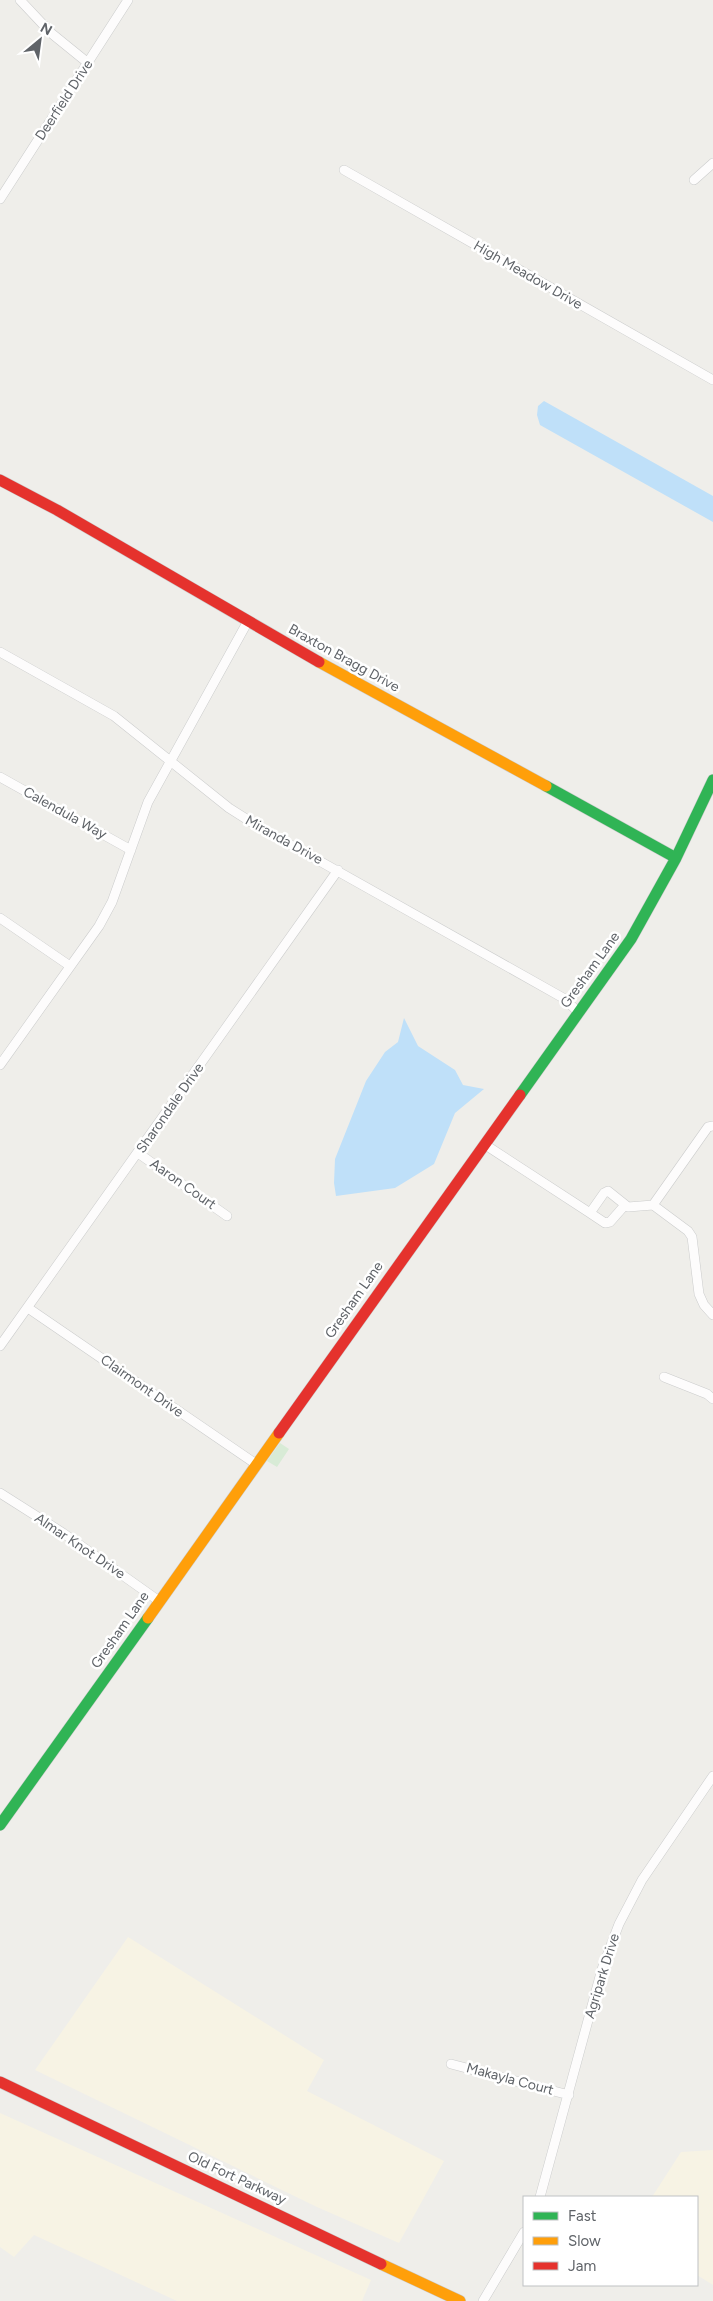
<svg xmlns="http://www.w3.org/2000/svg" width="713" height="2301" font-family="Figtree,sans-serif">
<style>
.commercial{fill:#f7f3e4}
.green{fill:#d8ebd6}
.water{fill:#bfe0f9}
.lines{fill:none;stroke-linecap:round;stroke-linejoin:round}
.street-casing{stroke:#cbcccc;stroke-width:10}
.fast-casing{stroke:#cacacb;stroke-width:12}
.slow-casing{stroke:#cacacb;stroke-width:12}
.jam-casing{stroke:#cacacb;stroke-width:12}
.street{stroke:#fdfcfc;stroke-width:9}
.fast{stroke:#30b455;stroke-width:11}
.slow{stroke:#ff9f0a;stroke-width:11}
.jam{stroke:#e5322d;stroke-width:11}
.labels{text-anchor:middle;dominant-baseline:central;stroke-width:5;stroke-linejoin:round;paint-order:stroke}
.street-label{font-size:14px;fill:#5f6368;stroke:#fff}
</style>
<rect width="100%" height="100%" fill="#efeeea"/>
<path class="commercial" d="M128,1937L324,2060L307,2091L444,2161L399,2243L317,2207L35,2070Z
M0,2113L371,2280L362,2301H177L34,2235L14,2257L0,2247Z
M713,2150V2285L697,2275V2197H652L681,2152Z"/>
<path class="green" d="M280,1443L289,1449L277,1467L267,1461Z"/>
<path class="water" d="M544,401L713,496V522L540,425L537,415L538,406Z
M404,1018L418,1046L455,1070L463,1085L484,1089L455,1113L434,1164L395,1188L336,1196L334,1183L335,1159L366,1081L385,1052L398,1042Z"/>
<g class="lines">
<g class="street-casing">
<path id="street" d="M20,0L51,33L88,63
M344,170L713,380
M694,180L713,163
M0,199L128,0
M0,652L114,716L229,808L259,827L565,999L578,1012
M0,777L131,850
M0,918L70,966
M0,1065L99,926L112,902L148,802L248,621
M484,1144L590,1213L604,1193L608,1191L628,1207L653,1205L708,1127L713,1126
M138,1153L227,1216
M653,1205L688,1231L692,1237L699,1294L704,1305L713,1315
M590,1213L605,1223L610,1222L625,1205
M28,1308L256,1464
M0,1346L338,870
M664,1377L707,1394L713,1399
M0,1493L63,1533L159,1601
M451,2064L569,2095
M540,2197L602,1969L619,1924L642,1880L713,1776
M483,2301L524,2232"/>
</g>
<g class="fast-casing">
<path id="fast" d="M546,786L676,858
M520,1095L631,939L676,858L713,780
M0,1825L148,1618"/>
</g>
<g class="slow-casing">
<path id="slow" d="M319,662L546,786
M148,1618L279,1433
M381,2264L460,2301"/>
</g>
<g class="jam-casing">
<path id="jam" d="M0,480L57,510L319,662
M279,1433L520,1095
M0,2082L381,2264"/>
</g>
<use href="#street" class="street"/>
<use href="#fast" class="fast"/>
<use href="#slow" class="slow"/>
<use href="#jam" class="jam"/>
</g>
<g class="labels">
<g class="street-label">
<text transform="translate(64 100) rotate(-57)">Deerfield Drive</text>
<text transform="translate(528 275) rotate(30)">High Meadow Drive</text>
<text transform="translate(344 658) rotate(29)">Braxton Bragg Drive</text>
<text transform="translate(65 813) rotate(29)">Calendula Way</text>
<text transform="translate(284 840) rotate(29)">Miranda Drive</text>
<text transform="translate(590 970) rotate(-54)">Gresham Lane</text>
<text transform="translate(170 1108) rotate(-55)">Sharondale Drive</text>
<text transform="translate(183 1184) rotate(35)">Aaron Court</text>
<text transform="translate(354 1300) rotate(-55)">Gresham Lane</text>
<text transform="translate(142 1386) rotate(35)">Clairmont Drive</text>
<text transform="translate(80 1546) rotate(34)">Almar Knot Drive</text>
<text transform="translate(120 1630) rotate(-55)">Gresham Lane</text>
<text transform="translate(602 1976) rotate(-73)">Agripark Drive</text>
<text transform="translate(510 2079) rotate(15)">Makayla Court</text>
<text transform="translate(237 2178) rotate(25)">Old Fort Parkway</text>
</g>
</g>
<rect x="523" y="2196" width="175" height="90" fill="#ffffff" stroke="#bfc1c3"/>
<rect x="533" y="2212" width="25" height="8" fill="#30b455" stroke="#bfc1c3"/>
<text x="568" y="2221" font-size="15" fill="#5f6368">Fast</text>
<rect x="533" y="2237" width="25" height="8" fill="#ff9f0a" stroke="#bfc1c3"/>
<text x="568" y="2246" font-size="15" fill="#5f6368">Slow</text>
<rect x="533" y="2262" width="25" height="8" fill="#e5322d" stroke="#bfc1c3"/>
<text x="568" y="2271" font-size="15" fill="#5f6368">Jam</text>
<g transform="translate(40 40) rotate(29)" stroke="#ffffff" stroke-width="4" paint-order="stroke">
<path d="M0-4L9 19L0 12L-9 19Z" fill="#5f6368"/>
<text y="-8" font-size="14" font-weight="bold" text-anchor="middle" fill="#5f6368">N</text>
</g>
</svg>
